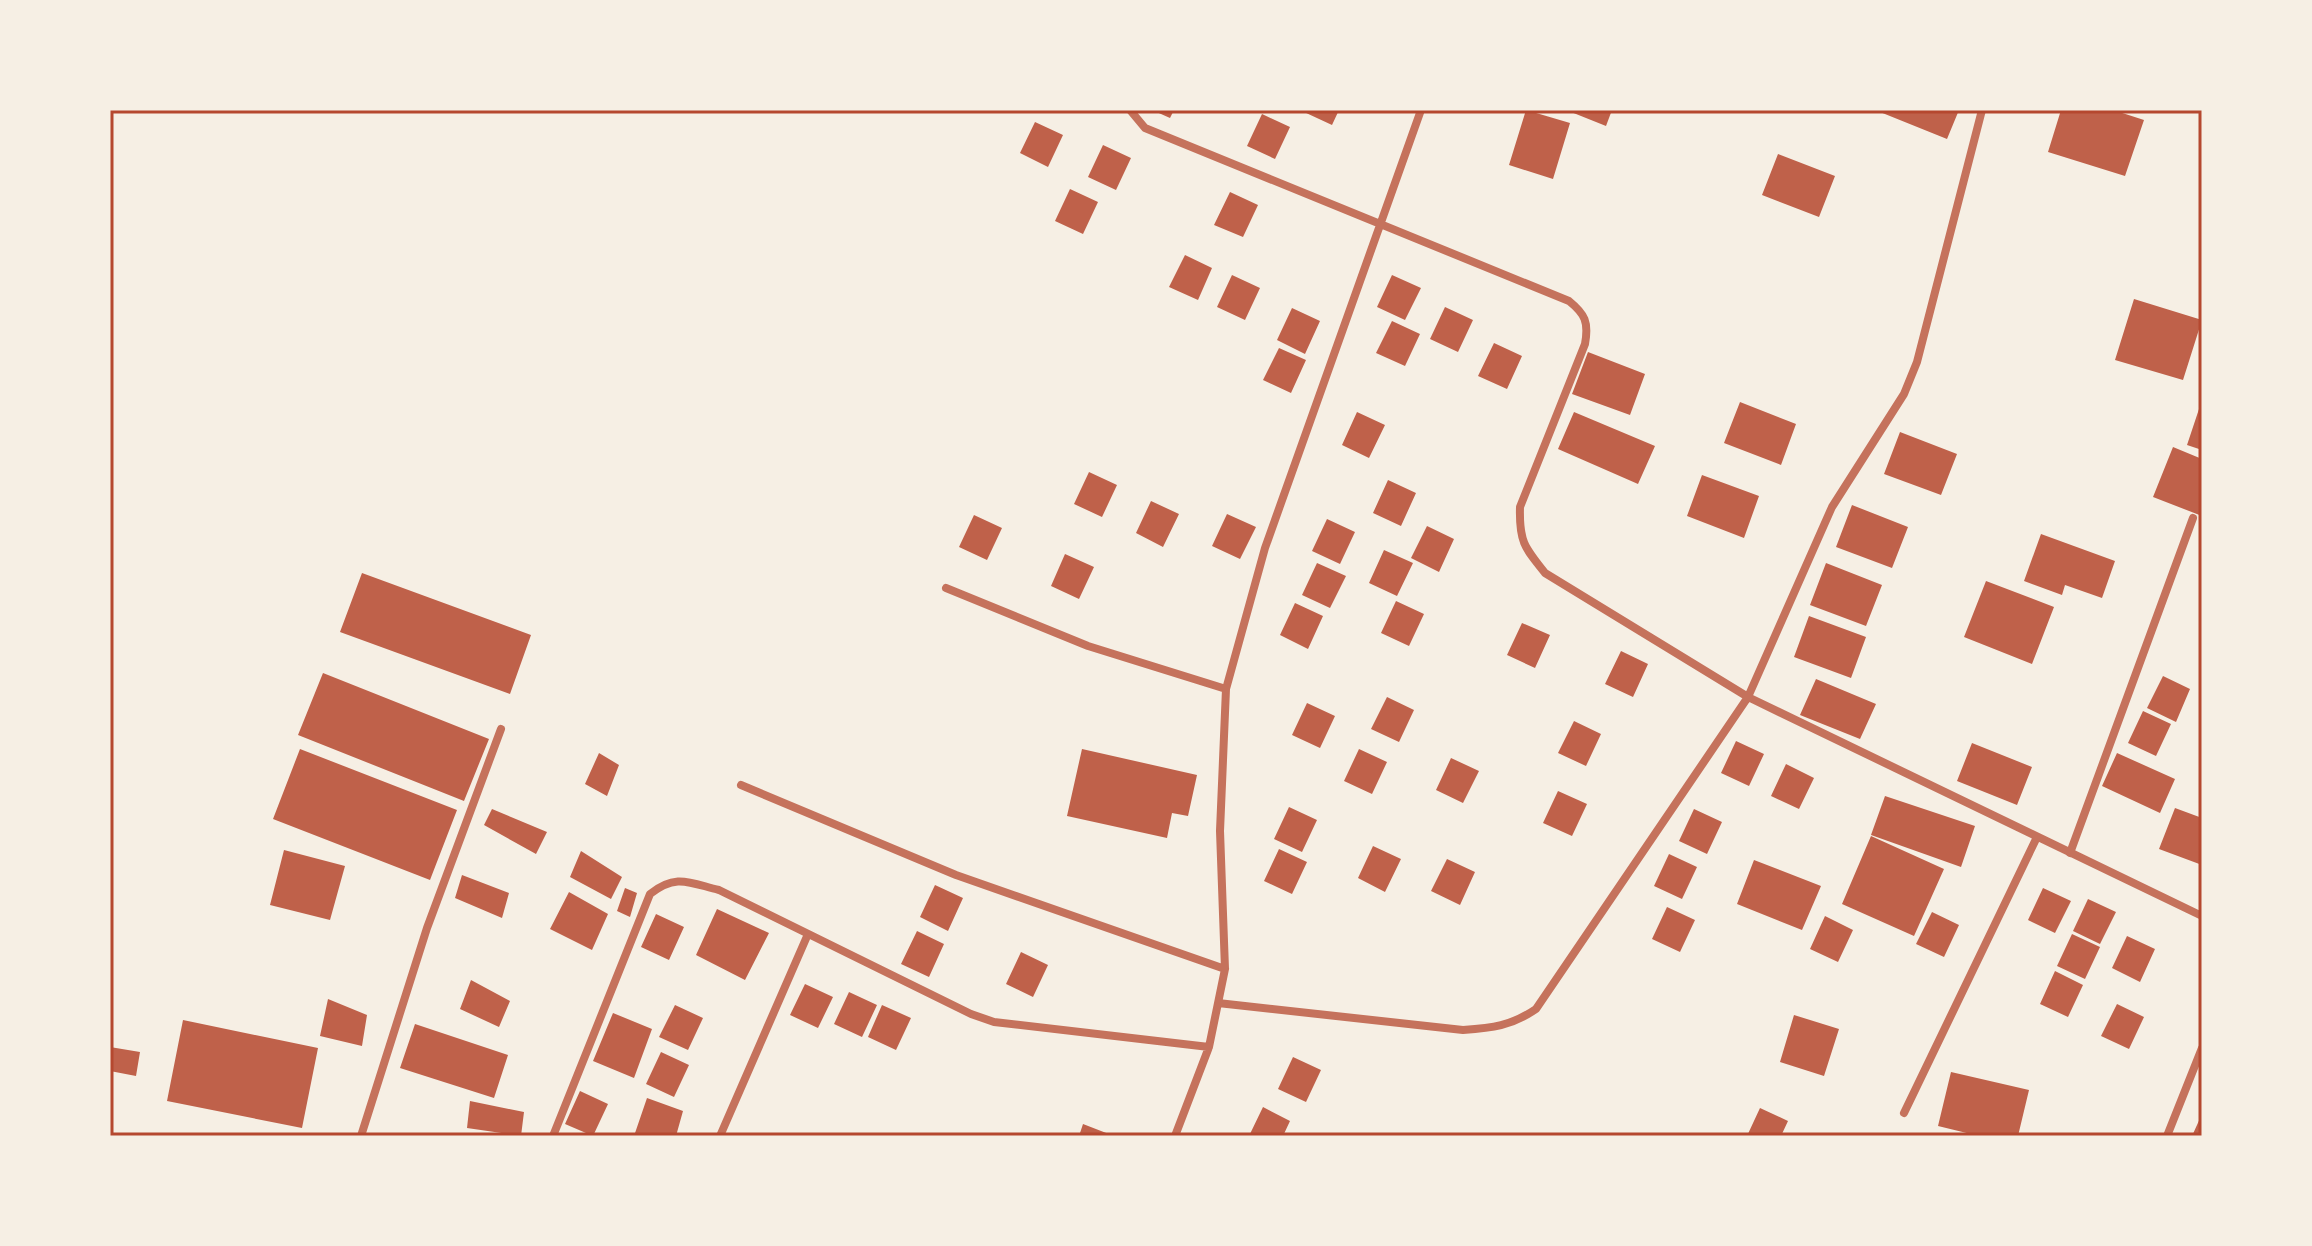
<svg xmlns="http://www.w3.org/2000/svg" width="2312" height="1246" font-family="'Open Sans',sans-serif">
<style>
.building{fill:#bf614a}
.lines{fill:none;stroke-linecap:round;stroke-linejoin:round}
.minor{stroke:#c5725c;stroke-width:8}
.neatline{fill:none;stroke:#b5482f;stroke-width:3}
</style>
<rect width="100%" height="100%" fill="#f6efe4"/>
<path class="building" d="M1152,110H1174L1170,118Z
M1305,110H1339L1332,125L1304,112Z
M1526,110L1570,123L1553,179L1509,165Z
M1566,110H1612L1606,126Z
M1875,110H1959L1947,139Z
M2061,110H2113L2144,120L2125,176L2048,152Z
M1262,114L1290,127L1275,159L1247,146Z
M1035,122L1063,135L1048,167L1020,153Z
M1103,145L1131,158L1116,190L1088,177Z
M1778,154L1835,176L1819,217L1762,195Z
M1070,189L1098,202L1083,234L1055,221Z
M1230,192L1258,205L1243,237L1214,225Z
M1185,255L1212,268L1198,300L1169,287Z
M1232,275L1260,288L1245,320L1217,307Z
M1392,275L1421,288L1405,320L1377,307Z
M2134,299L2202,320L2183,380L2115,360Z
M1445,307L1473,320L1458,352L1430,339Z
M1292,308L1320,321L1305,354L1277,340Z
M1392,321L1420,334L1405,366L1376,353Z
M1494,343L1522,356L1507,389L1478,376Z
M1279,348L1306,360L1291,393L1263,380Z
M1588,352L1645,374L1630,415L1572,394Z
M2202,400V450L2187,445Z
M1740,402L1796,424L1781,465L1724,443Z
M1357,412L1385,425L1369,458L1342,445Z
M1574,412L1655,446L1638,484L1558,449Z
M1900,432L1957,454L1941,495L1884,474Z
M2173,447L2202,459V516L2153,497Z
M1089,472L1117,485L1102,517L1074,504Z
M1702,475L1759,496L1744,538L1687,516Z
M1388,480L1416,493L1401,526L1373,513Z
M1151,501L1179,514L1163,547L1136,533Z
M1852,505L1908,527L1892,568L1836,547Z
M1227,514L1256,527L1240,559L1212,546Z
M974,515L1002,528L987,560L959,547Z
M1327,519L1355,532L1340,564L1312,551Z
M1427,526L1454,539L1439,572L1411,558Z
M2041,534L2115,561L2102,598L2065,585L2062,595L2024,581Z
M1384,550L1413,563L1397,596L1369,583Z
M1065,554L1094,567L1079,599L1051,586Z
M1317,563L1346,576L1330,608L1302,595Z
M1826,563L1882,585L1866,626L1810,605Z
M362,573L531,635L510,694L340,632Z
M1986,581L2054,607L2032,664L1964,637Z
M1396,601L1424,614L1409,646L1381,633Z
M1295,603L1323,616L1308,649L1280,635Z
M1809,616L1866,637L1851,678L1794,657Z
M1522,623L1550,635L1535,668L1507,655Z
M1621,651L1648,664L1633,697L1605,684Z
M323,673L489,739L464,801L298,735Z
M2163,676L2190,689L2176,722L2147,708Z
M1816,679L1876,704L1860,739L1800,715Z
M1387,697L1414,710L1399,742L1371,729Z
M1307,703L1335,716L1320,748L1292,735Z
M2143,711L2171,724L2156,756L2128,743Z
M1574,721L1601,734L1586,766L1558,753Z
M1736,741L1764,754L1749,786L1721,773Z
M1972,743L2032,767L2017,805L1957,781Z
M300,749L457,810L430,880L273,819Z
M1082,749L1197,775L1188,816L1172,813L1167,838L1067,816Z
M1359,749L1387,762L1372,794L1344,781Z
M599,753L619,765L607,796L585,784Z
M2117,753L2175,779L2160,813L2102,786Z
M1451,758L1479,771L1463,803L1436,790Z
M1786,764L1814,778L1799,809L1771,796Z
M1558,791L1587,804L1572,836L1543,823Z
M1885,796L1975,826L1961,867L1871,835Z
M1289,807L1317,820L1302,852L1274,839Z
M2175,808L2202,818V865L2159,849Z
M492,809L547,832L536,854L484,825Z
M1694,809L1722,822L1707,854L1679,841Z
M1871,836L1944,869L1914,936L1842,904Z
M1373,846L1401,859L1385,892L1358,878Z
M1279,849L1307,862L1292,894L1264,881Z
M284,850L345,866L330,920L270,905Z
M581,851L622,877L611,899L570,877Z
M1669,854L1697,867L1682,899L1654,886Z
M1447,859L1475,872L1460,905L1431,891Z
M1754,860L1821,886L1802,930L1737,904Z
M462,875L509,893L502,918L455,898Z
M935,885L963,898L948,931L920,917Z
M625,888L637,893L630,917L617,911Z
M2043,888L2071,901L2055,933L2028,920Z
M569,892L608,914L592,950L550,929Z
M2088,899L2116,912L2100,944L2073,931Z
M1667,907L1695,920L1680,952L1652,939Z
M717,909L769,933L745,980L696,955Z
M1932,912L1959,925L1944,957L1916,944Z
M656,914L684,927L669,960L641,947Z
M1825,916L1853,930L1838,962L1810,949Z
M917,931L944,944L929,977L901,964Z
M2072,934L2100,947L2085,979L2057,966Z
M2127,936L2155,949L2140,982L2112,968Z
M1021,952L1048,965L1033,997L1006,984Z
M2055,971L2083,985L2068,1017L2040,1004Z
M471,980L510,1001L499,1027L460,1009Z
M805,984L833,997L818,1028L790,1015Z
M849,992L877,1005L862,1037L834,1024Z
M328,999L367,1015L362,1046L320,1036Z
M2117,1004L2144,1017L2129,1049L2101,1036Z
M675,1005L703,1018L688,1050L659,1037Z
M882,1005L911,1018L896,1050L868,1037Z
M613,1013L652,1029L634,1078L593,1061Z
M1794,1015L1839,1029L1824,1076L1780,1062Z
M183,1020L318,1048L302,1128L167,1101Z
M415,1024L508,1055L494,1098L400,1068Z
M110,1047L140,1052L136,1076L110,1071Z
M661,1052L689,1065L674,1097L646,1084Z
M1293,1057L1321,1070L1306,1102L1278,1089Z
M1951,1072L2029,1090L2018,1136H1979L1938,1126Z
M580,1091L608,1104L593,1136L565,1124Z
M647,1098L683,1111L676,1136H634Z
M470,1101L524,1112L521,1136L467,1128Z
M1263,1107L1290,1121L1283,1136H1249Z
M1760,1108L1788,1121L1781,1136H1747Z
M2202,1114V1136H2192Z
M1083,1124L1114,1136H1079Z"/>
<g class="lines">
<path class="minor" d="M1130,110L1145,128L1569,301C1585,314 1589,322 1585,344L1520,507C1519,541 1524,547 1545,573L1748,697L2202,916
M946,588L1088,646L1226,689
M741,785L956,875L1225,969
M2070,853L2193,518
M1218,1003L1463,1030C1492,1028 1511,1026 1536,1009L1748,697L1832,507L1904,394L1917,362L1982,110
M1904,1113L2037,837
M361,1136L427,928L501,729
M553,1136L650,894C676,873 690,883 719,890L971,1014L994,1022L1209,1047
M720,1136L808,934
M1175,1136L1209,1047L1225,969L1220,831L1226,689L1265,548L1421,110
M2167,1136L2202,1048"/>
</g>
<rect width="2312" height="1246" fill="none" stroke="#f6efe4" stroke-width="224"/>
<rect x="112" y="112" width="2088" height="1022" class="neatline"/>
</svg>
